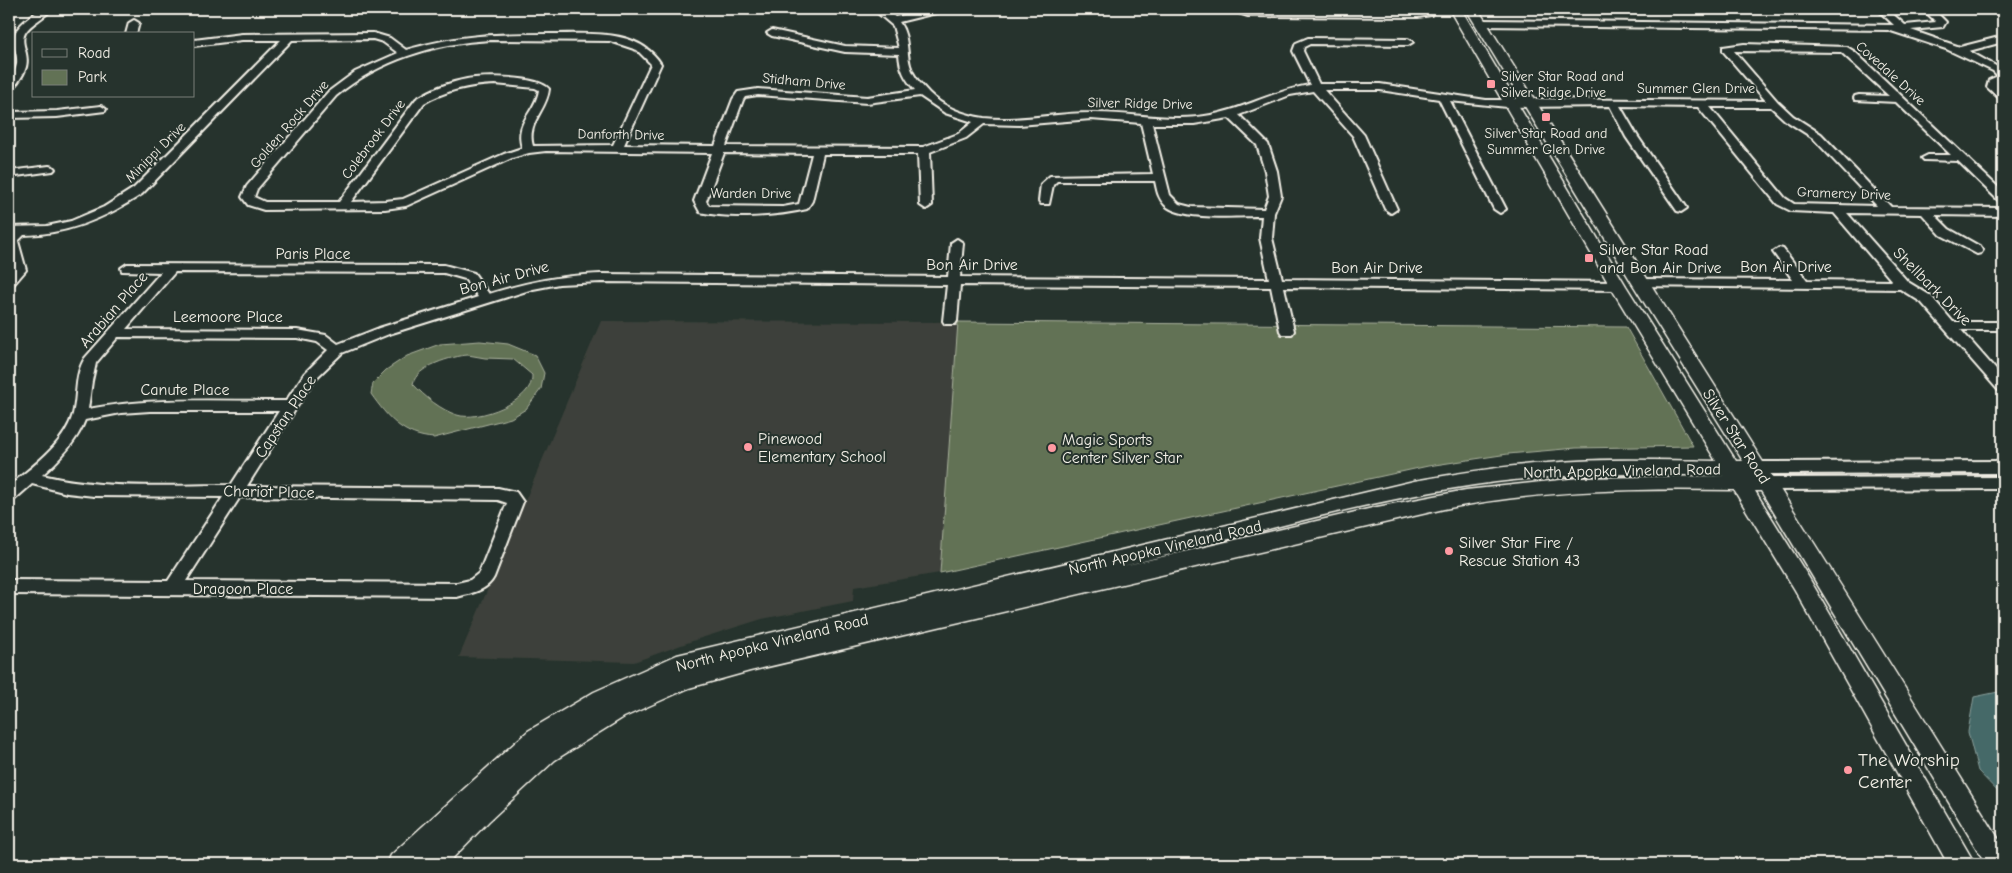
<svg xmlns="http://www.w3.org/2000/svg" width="2012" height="873" font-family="'Comic Neue',sans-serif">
	<rect width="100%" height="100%" fill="#26332d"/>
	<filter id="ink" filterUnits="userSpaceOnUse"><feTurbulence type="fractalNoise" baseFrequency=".02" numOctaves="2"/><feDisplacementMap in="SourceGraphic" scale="10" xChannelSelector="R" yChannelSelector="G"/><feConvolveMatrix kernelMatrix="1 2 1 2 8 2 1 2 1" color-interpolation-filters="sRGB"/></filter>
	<g filter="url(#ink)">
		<path fill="#3c413a" d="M601,321L958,322L940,573L854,587L853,601L762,619L698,639L634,662L459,657Z"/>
		<g fill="#627255" stroke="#abb29e" fill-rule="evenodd">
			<path d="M958,322L1626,327L1693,446L1576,448L1508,454L1428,466L940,573Z"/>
			<path d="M480,341L508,344L535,355L544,373L541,389L526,409L511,418L434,438C403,436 388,418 371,394L373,383L386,370L407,356L440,344ZM468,355L485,358L513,359L532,375C535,401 477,422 457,415C441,410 425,397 413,384C416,366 453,356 468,355Z"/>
		</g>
		<path fill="#446968" stroke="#8a9f9b" d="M2003,691V797L1978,771L1968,732L1974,697Z"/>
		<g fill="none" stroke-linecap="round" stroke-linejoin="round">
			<g stroke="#f4f1e8" stroke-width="4">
				<g id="minor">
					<path d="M41,9H52C44,18 31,23 25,33C18,47 36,57 20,79C17,84 14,88 9,89C9,79 15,74 17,64C18,56 15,51 14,44C10,29 31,16 41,9Z"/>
					<path d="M873,9H885L895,17L930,9H946L944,11L899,22C909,36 906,49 910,65C913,77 922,85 929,93C943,107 964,115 984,118C1019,122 1055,113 1090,113C1131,112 1171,123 1211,115C1245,109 1275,90 1310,85L1293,51L1296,43L1308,38L1408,39L1413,42L1408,45L1310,44L1304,47L1303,51L1319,84H1380L1486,100H1513L1518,97L1528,99L1766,101L1723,51V47L1744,44L1847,47L1855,52L2003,192V202L1999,201L1958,161L1924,160L1922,158L1928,155H1951L1896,102L1855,100L1854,98L1855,96L1859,95L1889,96L1841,52L1734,51L1778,102L1793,116L1821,134L1891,207L2003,208V216L1935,215L1949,229L1981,247L1983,250L1981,253L1977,254L1941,235L1922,214L1847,213L1908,282L1931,296L1953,322H2003V330H1961L2003,378V392L1998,390L1921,302L1900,289L1635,286L1633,283L1640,279L1793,280L1773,252L1779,248L1783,249L1807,280L1892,281L1834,213L1791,211L1777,204L1698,107L1620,106L1638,137L1687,208L1681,212L1677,211L1626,137L1610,106L1507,107L1450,101L1506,209L1500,213L1494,209L1439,99L1380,90H1324L1364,135L1397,209L1391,213L1385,209L1353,136L1313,91L1290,95L1239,115L1268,144L1277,171L1281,196L1274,213L1272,238L1282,279L1618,282L1625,286L1618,290L1284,287L1294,331L1292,334H1282L1280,331L1271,287L960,285L957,321L955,324H945L943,321L947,285L601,282L559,284L533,289L389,334L342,353L314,380L247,486L498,488L516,492L523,502L494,577C487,591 471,593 457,597L9,594V580L168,581L223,497L94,496L67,493L32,484L15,499L9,501V486C32,467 64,445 73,414C78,396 74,375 85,358L161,272L122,271L121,268L127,264L444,265L474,273L489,294C531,281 558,276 601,274L948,277L951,243L957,239L963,243L960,277L1269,279L1260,238L1262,216C1239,216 1182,221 1165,205C1158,198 1157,190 1155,181H1057L1053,185L1049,204H1041L1039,201L1041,184L1050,176L1153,174L1141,123L1091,119L1019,125L984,124L966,138L930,152L932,205L926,209L920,205L918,154H823L812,201L807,209C777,216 730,219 700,212L694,201L712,153L546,151L529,153L512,158L406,206L385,209L264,210L248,205L242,197L247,186L328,92L355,72L398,53L383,42L373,39L292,40L142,194C106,218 68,234 24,235L18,241L26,270L14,284L9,285V274L13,269L9,252V237L11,235H9V227L47,226L71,221L104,207L134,188L281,40H242L194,46V40L242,34L373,33L390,38L406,50C460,34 498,34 553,34C590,34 638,28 661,64L624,145L715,146L733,99L738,92L758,89L867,97L915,90C905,79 900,69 899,54L845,52L772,36L767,33L772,30L845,46L899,48L893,26ZM491,40L610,41L637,50L651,64L613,145L533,146C526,123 547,110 549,89C538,76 484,76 467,79C450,82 430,90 416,99L339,202H265L254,197L257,189L336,96C379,60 435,43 491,40ZM495,84L535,88L539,90C535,114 514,121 522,148L504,154L403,199L385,201L351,202L424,103C446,90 470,85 495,84ZM758,95L867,103L920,96L945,113L973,122L958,134L923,147L726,146L743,100L745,97ZM1710,107H1771L1785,120L1813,138L1877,206L1794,204L1785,198ZM1229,118L1257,145L1265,171L1269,196L1264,209L1191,207L1179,204L1170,195L1152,124H1194ZM724,153L812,154L799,204L783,207L709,206L706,201ZM175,272L444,273L465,279L478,297L379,328L338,344L326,335L297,330L126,329ZM118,337L297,338L317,342L328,350L304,374L286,401C220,401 153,397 88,409L92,381L96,363ZM150,411H279L231,485C168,485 103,490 42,475C59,460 77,442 85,420L121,413ZM240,497L498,500L507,503L479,573L470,580L457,583L186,581Z"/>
					<path d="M1226,9L1418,11L1424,9H1434L1431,15L1418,17L1248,16Z"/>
					<path d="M1877,9H1887L1905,25L1936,22L1923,9H1933L1946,22L1943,27L1911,30L1960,47L2003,36V42L1969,51L2003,70V81L1998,84L1997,86L2003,91V99L1999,98L1987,87L1989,80L1998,76L1993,71L1946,49L1888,30L1481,26L1476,23L1481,20L1894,25Z"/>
					<path d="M134,20L139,23L136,34H126L129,23Z"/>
					<path d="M101,106L106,109L105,111L57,117L9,118V112L57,111Z"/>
					<path d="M49,166L53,167L55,169L53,171L9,177V171Z"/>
					<path d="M2003,461V473L1757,474L1752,472L1749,468L1752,464L1757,462Z"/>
					<path d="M2003,477V489L1768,490L1762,488L1760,484L1762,480L1768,478Z"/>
				</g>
			</g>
			<g stroke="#f4f1e8" stroke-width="3">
				<path id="major" d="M1449,9H1461L1626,286L1736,461H1743L1632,283L1466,9H1478C1652,289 1830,565 2003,846V864H1986L1761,491H1755L1809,578L1975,864H1948L1795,590L1734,490C1637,488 1539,490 1444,509L750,671L689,688L624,717L555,760L489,821L447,864H387L391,855L528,731L594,692L677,655L1414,481C1458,473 1502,466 1547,463C1603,458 1660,460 1716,461L1610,286ZM1643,474L1725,476L1579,478L1466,490L1377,507L1123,566C1245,536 1372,498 1496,482C1545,476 1594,474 1643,474Z"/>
			</g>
			<use href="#minor" fill="#26332d" fill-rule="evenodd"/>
			<use href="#major" fill="#26332d" fill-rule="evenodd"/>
		</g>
	</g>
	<g fill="#ff9aa2" stroke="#26332d" stroke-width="2">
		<rect x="1486" y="79" width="10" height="10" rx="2.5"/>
		<rect x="1541" y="112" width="10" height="10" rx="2.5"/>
		<rect x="1584" y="253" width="10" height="10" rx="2.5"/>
		<circle cx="748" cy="447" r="5"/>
		<circle cx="1052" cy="448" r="5"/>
		<circle cx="1449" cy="551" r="5"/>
		<circle cx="1848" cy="770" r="5"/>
	</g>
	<g text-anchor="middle" stroke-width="4" stroke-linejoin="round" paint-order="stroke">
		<g font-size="14" fill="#f4f1e8" stroke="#26332d">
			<text transform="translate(1891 73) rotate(42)" y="5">Covedale Drive</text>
			<text transform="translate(804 81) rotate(5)" y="5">Stidham Drive</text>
			<text x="1696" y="93">Summer Glen Drive</text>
			<text transform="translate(1140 103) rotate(1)" y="5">Silver Ridge Drive</text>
			<text transform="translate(289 124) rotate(-49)" y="5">Golden Rock Drive</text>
			<text transform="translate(621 134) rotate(1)" y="5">Danforth Drive</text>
			<text transform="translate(373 139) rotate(-53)" y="5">Colebrook Drive</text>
			<text transform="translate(155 152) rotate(-45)" y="5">Minippi Drive</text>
			<text x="751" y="198">Warden Drive</text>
			<text transform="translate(1844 193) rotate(2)" y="5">Gramercy Drive</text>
		</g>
		<g font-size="14" fill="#f4f1e8" stroke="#26332d" text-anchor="start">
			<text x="1501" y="81">Silver Star Road and<tspan x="1501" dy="16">Silver Ridge Drive</tspan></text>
			<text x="1546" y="138" text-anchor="middle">Silver Star Road and<tspan x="1546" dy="16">Summer Glen Drive</tspan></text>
		</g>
		<g font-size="16" fill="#f4f1e8" stroke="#26332d" text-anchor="start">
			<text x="1599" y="255">Silver Star Road<tspan x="1599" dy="18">and Bon Air Drive</tspan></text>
			<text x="758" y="444">Pinewood<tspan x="758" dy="18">Elementary School</tspan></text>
			<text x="1062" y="445">Magic Sports<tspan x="1062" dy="18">Center Silver Star</tspan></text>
			<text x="1459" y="548">Silver Star Fire /<tspan x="1459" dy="18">Rescue Station 43</tspan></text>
		</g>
		<g font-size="16" fill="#f4f1e8" stroke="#26332d">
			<text x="313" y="259">Paris Place</text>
			<text x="972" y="270">Bon Air Drive</text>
			<text x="1786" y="272">Bon Air Drive</text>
			<text x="1377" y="273">Bon Air Drive</text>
			<text transform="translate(504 277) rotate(-15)" y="6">Bon Air Drive</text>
			<text transform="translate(1933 286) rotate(45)" y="6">Shellbark Drive</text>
			<text transform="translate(113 309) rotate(-49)" y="6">Arabian Place</text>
			<text x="228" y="322">Leemoore Place</text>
			<text x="185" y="395">Canute Place</text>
			<text transform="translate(285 416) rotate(-56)" y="6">Capstan Place</text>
			<text transform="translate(1737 436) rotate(57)" y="6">Silver Star Road</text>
			<text transform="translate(1622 470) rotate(-1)" y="6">North Apopka Vineland Road</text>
			<text transform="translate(269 491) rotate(1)" y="6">Chariot Place</text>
			<text transform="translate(1165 547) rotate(-13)" y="6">North Apopka Vineland Road</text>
			<text x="243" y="594">Dragoon Place</text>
			<text transform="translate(772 642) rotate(-14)" y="6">North Apopka Vineland Road</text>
		</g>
		<g font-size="19" fill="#f4f1e8" stroke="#26332d" text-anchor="start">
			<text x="1858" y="766">The Worship<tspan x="1858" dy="22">Center</tspan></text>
		</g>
	</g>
	<rect width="2012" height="873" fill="none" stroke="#26332d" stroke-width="30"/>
	<rect x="15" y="15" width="1982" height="843" fill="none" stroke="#f4f1e8" stroke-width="2" filter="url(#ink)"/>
	<rect x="32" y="32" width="162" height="65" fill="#26332d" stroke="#787f78"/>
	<rect x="42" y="49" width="25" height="8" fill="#26332d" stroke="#787f78"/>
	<text x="78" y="58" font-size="15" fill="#f4f1e8">Road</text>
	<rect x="42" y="70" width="25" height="15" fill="#627255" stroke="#787f78"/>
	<text x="78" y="82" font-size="15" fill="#f4f1e8">Park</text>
</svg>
